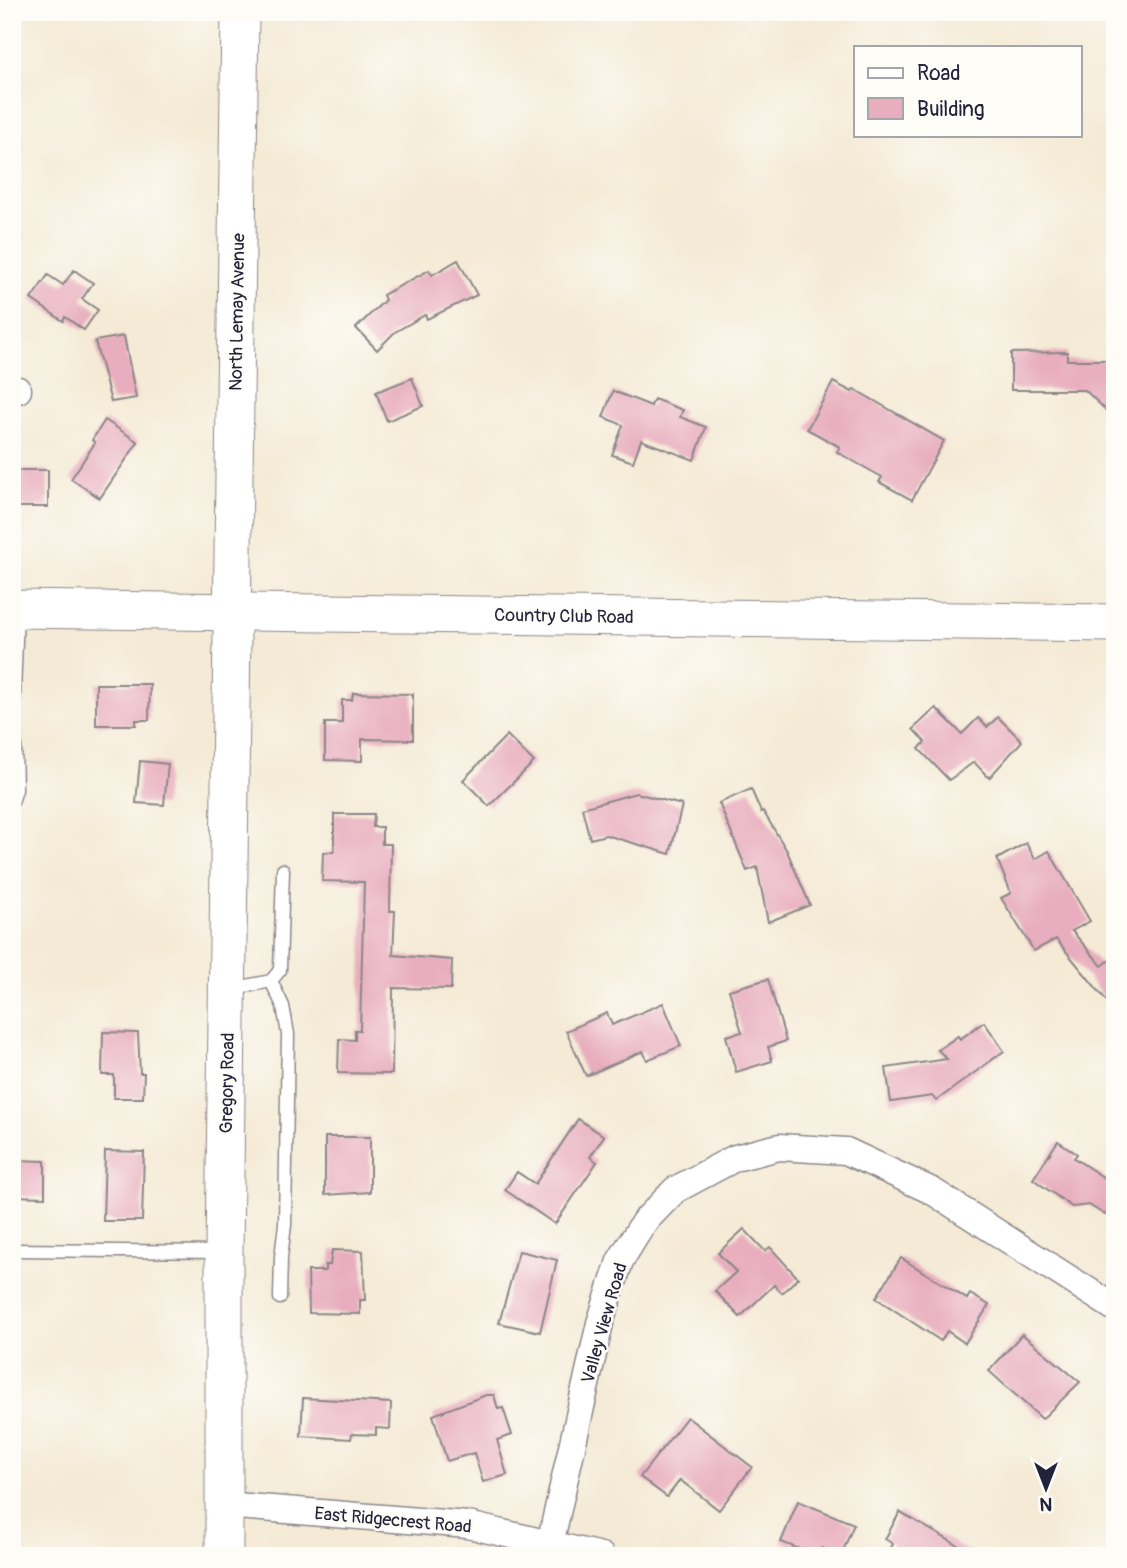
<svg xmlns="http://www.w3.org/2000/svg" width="1127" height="1568" font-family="Pangolin,sans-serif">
	<rect width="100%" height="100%" fill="#fdfcf7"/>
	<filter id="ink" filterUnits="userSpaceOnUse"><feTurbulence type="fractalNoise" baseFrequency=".0143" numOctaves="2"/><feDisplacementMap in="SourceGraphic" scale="14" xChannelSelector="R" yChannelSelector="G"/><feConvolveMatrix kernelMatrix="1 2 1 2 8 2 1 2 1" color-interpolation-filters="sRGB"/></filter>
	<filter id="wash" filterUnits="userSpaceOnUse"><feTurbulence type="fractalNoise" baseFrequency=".00686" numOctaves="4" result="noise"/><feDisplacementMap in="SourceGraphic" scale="28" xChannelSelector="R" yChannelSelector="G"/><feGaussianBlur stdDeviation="1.57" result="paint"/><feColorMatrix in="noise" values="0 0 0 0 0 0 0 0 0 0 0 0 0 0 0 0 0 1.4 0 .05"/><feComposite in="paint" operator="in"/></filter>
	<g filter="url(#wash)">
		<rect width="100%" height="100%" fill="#f4ead5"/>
		<g id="blocks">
			<g fill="#e8adbe">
				<path d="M458,260L477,295L427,319L425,315L395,332L377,350L356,328L385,300L383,295L429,270L432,275Z"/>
				<path d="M74,270L93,283L82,299L98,310L84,330L65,317L63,321L31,299L48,275L63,285Z"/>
				<path d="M124,336L136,398L111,402L95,341Z"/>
				<path d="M1067,352V360H1115V419L1085,390H1011V353Z"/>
				<path d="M412,378L423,406L387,421L376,392Z"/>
				<path d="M833,382L852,392L854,389L944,441L912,500L879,482L882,477L837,452L840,447L807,429Z"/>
				<path d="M613,391L651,406L654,399L683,410L680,417L706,427L694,460L641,440L633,462L612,455L623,425L603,417Z"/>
				<path d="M105,420L138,442L100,498L71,479L95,443L92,440Z"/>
				<path d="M21,470H48V507H12V473Z"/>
				<path d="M96,684H150L149,720H136V725H96Z"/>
				<path d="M353,693L413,694V740L362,739V761L325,760V723H342V700H352Z"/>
				<path d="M936,708L962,734L978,718L987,727L998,717L1022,741L989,778L974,762L949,780L919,749L925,742L913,729Z"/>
				<path d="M507,735L534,762L489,806L463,780Z"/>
				<path d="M140,761L168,764L164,805L136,803Z"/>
				<path d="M751,789L761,812L763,811L787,851L810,905L768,922L757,867L747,871L719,803Z"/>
				<path d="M636,793L682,805L670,854L606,835L590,839L582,808Z"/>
				<path d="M334,814H374L373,827H382V844H391L390,911H395L393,955L452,960L451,989L393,988L392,1074L338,1073L339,1039L355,1040V1030H360L364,882L322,881L323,852H334Z"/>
				<path d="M1026,843L1035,859L1049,851L1090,921L1072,931L1102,966L1115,956V1011L1056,939L1034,951L1001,898L1011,893L997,859Z"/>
				<path d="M768,979L786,1041L768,1047L772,1061L736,1072L726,1036L742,1032L729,990Z"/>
				<path d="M663,1003L681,1046L647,1060L643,1051L586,1076L566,1031L607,1013L612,1025Z"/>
				<path d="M984,1022L1004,1051L936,1101L932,1096L891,1102L886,1068L947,1059L938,1050L958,1036L960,1039Z"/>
				<path d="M103,1032L138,1033L140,1073H144L143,1098H114V1075H102Z"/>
				<path d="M578,1119L604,1136L590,1157L597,1162L555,1224L505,1190L517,1172L535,1184Z"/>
				<path d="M325,1137H370V1192L325,1195Z"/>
				<path d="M1058,1141L1077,1154L1074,1158L1115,1185V1200L1105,1215L1089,1205L1072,1207L1033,1179Z"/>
				<path d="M105,1151L144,1152L142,1221H103Z"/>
				<path d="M14,1160L45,1161V1197L12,1196Z"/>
				<path d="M744,1229L765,1251L770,1247L798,1278L782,1293L774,1285L740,1317L715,1291L736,1272L718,1253Z"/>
				<path d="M332,1250L363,1251L365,1300H360V1314L309,1313L308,1271H325V1265H330Z"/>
				<path d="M519,1251L557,1260L540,1332L499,1323Z"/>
				<path d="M901,1258L967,1299L970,1294L989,1305L965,1343L947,1331L941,1341L876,1298Z"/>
				<path d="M1022,1334L1080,1382L1042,1419L989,1371Z"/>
				<path d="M486,1395H494L498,1409L503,1408L512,1435L497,1440L507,1475L483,1482L474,1453L447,1461L433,1415Z"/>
				<path d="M303,1398L391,1403L390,1429L376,1428V1435L352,1434L351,1439L301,1436Z"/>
				<path d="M687,1417L752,1467L719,1510L680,1480L667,1497L640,1477Z"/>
				<path d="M798,1501L854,1524L841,1556L822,1548L819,1553L813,1551L812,1554L781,1542Z"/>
				<path d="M900,1512L976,1556H886L893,1544L885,1539Z"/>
			</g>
		</g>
	</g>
	<g filter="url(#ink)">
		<use href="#blocks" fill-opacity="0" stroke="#8b8688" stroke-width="2"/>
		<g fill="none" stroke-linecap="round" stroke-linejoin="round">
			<g stroke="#8b8688" stroke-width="15">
				<g id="lane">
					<path d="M12,802L16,790L14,694L17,613"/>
					<path d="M271,981L283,1006L288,1034L285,1225L281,1257L280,1298"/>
					<path d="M232,989L271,981L280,970L283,870"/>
					<path d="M12,1250L222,1252"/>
				</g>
			</g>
			<g stroke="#8b8688" stroke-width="29">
				<g id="street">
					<path d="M12,390H18"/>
					<path d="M224,1505L468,1525L601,1556"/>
					<path d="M550,1544L600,1323L620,1261L644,1222L675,1190L735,1158L779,1147L846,1151L932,1191L1115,1308"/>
				</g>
			</g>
			<g stroke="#8b8688" stroke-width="39">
				<g id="secondary">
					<path d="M12,609L1115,623"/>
					<path d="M224,1556V1252L240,12"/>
				</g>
			</g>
			<use href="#lane" stroke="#fff" stroke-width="12"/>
			<use href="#street" stroke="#fff" stroke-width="26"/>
			<use href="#secondary" stroke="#fff" stroke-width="37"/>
		</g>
	</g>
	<g text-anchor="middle" stroke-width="5" stroke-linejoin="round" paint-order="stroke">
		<g font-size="18" fill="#22223b" stroke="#fdfcf7">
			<text transform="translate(237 312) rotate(-89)" y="6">North Lemay Avenue</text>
			<text transform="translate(564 616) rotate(1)" y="6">Country Club Road</text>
			<text transform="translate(227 1083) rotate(-89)" y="6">Gregory Road</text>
			<text transform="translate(604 1323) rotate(-74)" y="6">Valley View Road</text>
			<text transform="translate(393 1520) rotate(5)" y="6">East Ridgecrest Road</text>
		</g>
	</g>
	<rect width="1127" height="1568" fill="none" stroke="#fdfcf7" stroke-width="42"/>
	<rect x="854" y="46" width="228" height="91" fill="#fdfcf7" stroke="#a5a5ac" stroke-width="2"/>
	<rect x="868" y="68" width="35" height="10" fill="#ffffff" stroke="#a5a5ac" stroke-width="2"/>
	<text x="917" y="80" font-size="21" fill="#22223b">Road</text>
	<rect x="868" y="98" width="35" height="21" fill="#e8adbe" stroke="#a5a5ac" stroke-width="2"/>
	<text x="917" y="116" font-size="21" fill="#22223b">Building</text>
	<g transform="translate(1046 1488) rotate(180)" stroke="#fdfcf7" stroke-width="5" paint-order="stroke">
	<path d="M0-5L12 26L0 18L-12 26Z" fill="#22223b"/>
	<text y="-10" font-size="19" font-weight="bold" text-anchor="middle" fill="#22223b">N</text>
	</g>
</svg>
